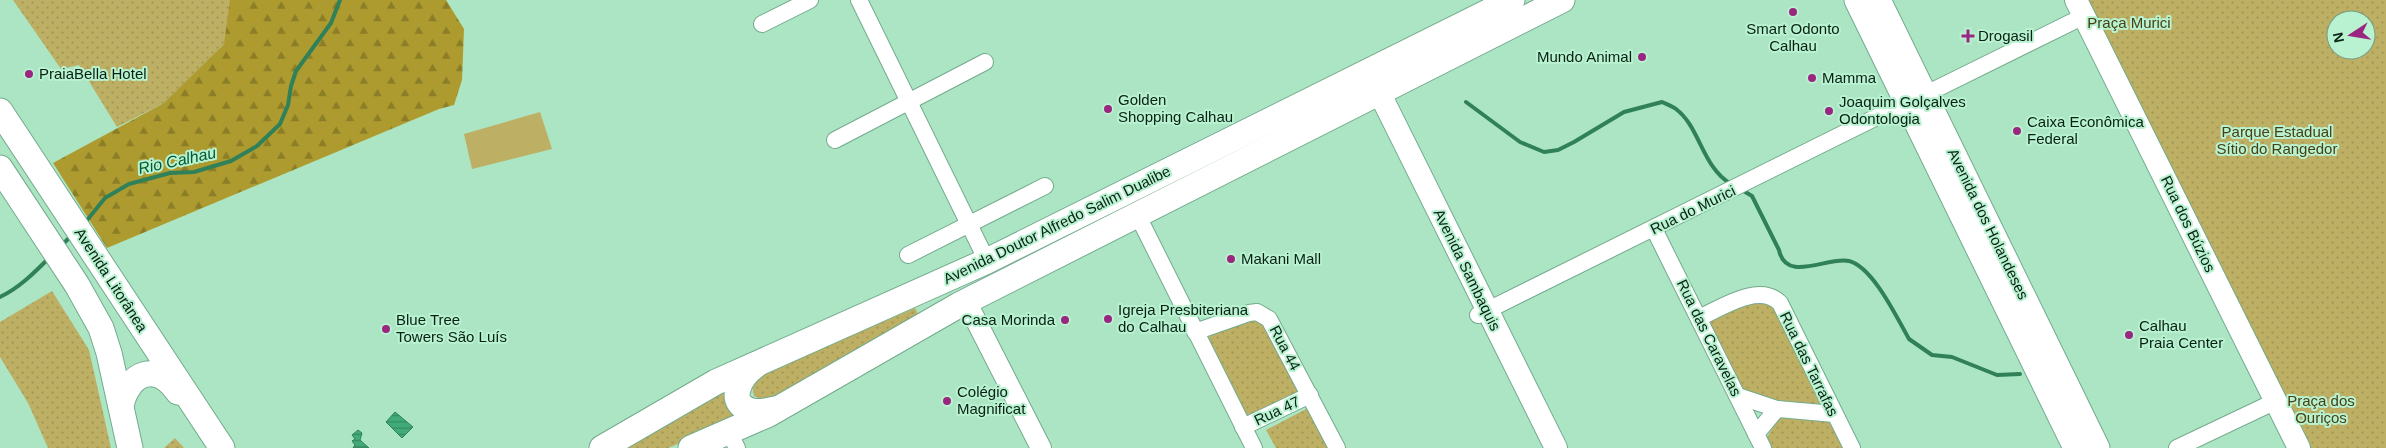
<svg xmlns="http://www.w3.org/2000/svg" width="2386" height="448" font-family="Arial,sans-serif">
	<defs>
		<pattern id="green-dots" width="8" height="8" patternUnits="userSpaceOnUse" patternTransform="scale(1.25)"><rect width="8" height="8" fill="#bdaf63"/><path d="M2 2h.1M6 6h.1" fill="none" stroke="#a19655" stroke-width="1.8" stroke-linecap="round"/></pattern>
		<pattern id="forest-firs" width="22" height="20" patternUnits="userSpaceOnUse" patternTransform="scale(1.25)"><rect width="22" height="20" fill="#ae9b2f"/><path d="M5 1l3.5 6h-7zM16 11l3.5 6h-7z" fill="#8c7e27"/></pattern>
		<pattern id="water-rules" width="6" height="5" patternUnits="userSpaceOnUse" patternTransform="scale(1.25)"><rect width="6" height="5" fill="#40ab77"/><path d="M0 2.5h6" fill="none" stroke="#348b60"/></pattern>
	</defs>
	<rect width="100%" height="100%" fill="#abe5c3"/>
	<g fill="url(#green-dots)" fill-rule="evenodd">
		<path d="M13,0H231L225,43L166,102L117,127L79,65L61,69Z"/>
		<path d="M2086,0H2386V448H2309ZM2336,20H2366V50H2336Z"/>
		<path d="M52,291L89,350L111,448H48L28,403L0,357V322Z"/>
		<path d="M1764,302L1773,305L1820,404L1772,400L1741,388L1708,321L1740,306Z"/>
		<path d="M915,308L918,314L772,398L764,400L754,396L752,386L759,376Z"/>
		<path d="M1257,317L1266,323L1301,392L1246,416L1208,342L1211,332Z"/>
		<path d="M726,392L741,418L668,448H622L686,408Z"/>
		<path d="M1308,408L1329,448H1276L1266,430Z"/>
		<path d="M1779,418L1830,419L1845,448H1772L1767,437Z"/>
		<path d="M175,438L184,448H164Z"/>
	</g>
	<path fill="url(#forest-firs)" d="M230,0H446L464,29L462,80L454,105L439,109L107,248L53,163L164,103L224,44Z"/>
	<path fill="#bdaf63" d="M540,112L552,149L472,169L464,134Z"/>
	<g fill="url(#water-rules)" stroke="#308159">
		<path d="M395,412L413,427L402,438L386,422Z"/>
		<path d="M358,430L362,433L360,440L369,448H353L355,445L352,441L355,439L352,435Z"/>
	</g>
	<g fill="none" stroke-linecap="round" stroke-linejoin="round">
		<g stroke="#308159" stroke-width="4">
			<path d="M1466,102L1520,142L1544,152L1558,150L1574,142L1624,112L1662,102C1666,104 1672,106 1676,109C1700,127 1702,167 1731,184"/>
			<path d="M1742,190L1752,196L1779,250C1786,284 1828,256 1849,261C1873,267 1897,318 1909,339L1932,355L1952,357L1997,375L2020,374"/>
			<path d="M84,224L105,198L129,184L170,173L194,172L231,161L257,146L280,124L288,105L291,86L296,71L331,23L340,0"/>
			<path d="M61,246L72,235"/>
			<path d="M0,297C19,288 34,273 49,258"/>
		</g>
		<g stroke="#73ab8c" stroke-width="18">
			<g id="minor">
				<path d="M859,0L987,261"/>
				<path d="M762,24L810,0"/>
				<path d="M1924,95L2084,16"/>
				<path d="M835,140L985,62"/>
				<path d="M1137,214L1254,448"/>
				<path d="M1654,229L1763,448"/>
				<path d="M908,255L1045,186"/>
				<path d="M1478,315L1907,102"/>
				<path d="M1699,318C1721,308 1759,282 1780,303L1852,448"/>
				<path d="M1195,332L1249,313L1257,312L1269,319L1337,448"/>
				<path d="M1738,396L1777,409L1834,414"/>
				<path d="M1243,427L1310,395"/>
				<path d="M729,432L737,448"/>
				<path d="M1756,434L1777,409"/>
				<path d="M2177,448L2276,401"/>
			</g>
		</g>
		<g stroke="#73ab8c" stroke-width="22">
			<path id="tertiary" d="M966,301L1041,448"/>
		</g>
		<g stroke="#73ab8c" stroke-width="24">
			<g id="secondary">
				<path d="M2076,0L2299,448"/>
				<path d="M1379,92L1556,448"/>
			</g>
		</g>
		<g stroke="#73ab8c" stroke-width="27">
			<g id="primary">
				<path d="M1857,0L2076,448"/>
				<path d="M1878,0L2097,448"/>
				<path d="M0,111L222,448"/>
				<path d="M0,168L77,285L101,328L109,353L130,448"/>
				<path d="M755,366C740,377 725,403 752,411C760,413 768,410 776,409"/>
				<path d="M121,406C128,372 157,361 178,392"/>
				<path d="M602,448L716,382L987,261L1512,0"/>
				<path d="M691,448L769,414L959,305L1562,0"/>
			</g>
		</g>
		<use href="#minor" stroke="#fff" stroke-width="16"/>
		<use href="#tertiary" stroke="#fff" stroke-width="20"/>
		<use href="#secondary" stroke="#fff" stroke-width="22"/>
		<use href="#primary" stroke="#fff" stroke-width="25"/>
	</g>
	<g fill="#9b2680" stroke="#b8f2d0" stroke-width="2">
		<circle cx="1793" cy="12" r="5"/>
		<path d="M1965.5 28.5h5v5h5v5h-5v5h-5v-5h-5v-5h5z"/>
		<circle cx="1642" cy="57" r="5"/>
		<circle cx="29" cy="74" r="5"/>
		<circle cx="1812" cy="78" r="5"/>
		<circle cx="1108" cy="109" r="5"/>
		<circle cx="1829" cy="111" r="5"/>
		<circle cx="2017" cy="131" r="5"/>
		<circle cx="1231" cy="259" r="5"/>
		<circle cx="1108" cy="319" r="5"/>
		<circle cx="1065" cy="320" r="5"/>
		<circle cx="386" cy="329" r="5"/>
		<circle cx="2129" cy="335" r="5"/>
		<circle cx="947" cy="401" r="5"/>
	</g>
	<g text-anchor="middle" stroke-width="4" stroke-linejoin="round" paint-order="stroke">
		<g font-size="15" fill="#484014" stroke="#b8f2d0">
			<text x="2129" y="28">Praça Murici</text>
			<text x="2277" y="137">Parque Estadual<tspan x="2277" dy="17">Sítio do Rangedor</tspan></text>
			<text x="2321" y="406">Praça dos<tspan x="2321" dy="17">Ouriços</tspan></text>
		</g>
		<g font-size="15" fill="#092014" stroke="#b8f2d0" text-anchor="start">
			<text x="1793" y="34" text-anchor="middle">Smart Odonto<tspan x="1793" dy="17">Calhau</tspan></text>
			<text x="1978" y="41">Drogasil</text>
			<text x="1632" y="62" text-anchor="end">Mundo Animal</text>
			<text x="39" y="79">PraiaBella Hotel</text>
			<text x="1822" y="83">Mamma</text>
			<text x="1118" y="105">Golden<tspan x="1118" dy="17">Shopping Calhau</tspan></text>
			<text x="1839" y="107">Joaquim Golçalves<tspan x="1839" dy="17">Odontologia</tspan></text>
			<text x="2027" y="127">Caixa Econômica<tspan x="2027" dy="17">Federal</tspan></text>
			<text x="1241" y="264">Makani Mall</text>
			<text x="1118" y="315">Igreja Presbiteriana<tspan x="1118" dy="17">do Calhau</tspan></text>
			<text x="396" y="325">Blue Tree<tspan x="396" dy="17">Towers São Luís</tspan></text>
			<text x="1055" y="325" text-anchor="end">Casa Morinda</text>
			<text x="2139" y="331">Calhau<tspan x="2139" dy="17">Praia Center</tspan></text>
			<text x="957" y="397">Colégio<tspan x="957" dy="17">Magnificat</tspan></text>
		</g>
		<g font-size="15" fill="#092014" stroke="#b8f2d0">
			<text transform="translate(1693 210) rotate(-26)" y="5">Rua do Murici</text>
			<text transform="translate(1988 224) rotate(64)" y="5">Avenida dos Holandeses</text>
			<text transform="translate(2188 224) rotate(64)" y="5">Rua dos Búzios</text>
			<text transform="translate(1057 225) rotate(-26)" y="5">Avenida Doutor Alfredo Salim Dualibe</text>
			<text transform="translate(1467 270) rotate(64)" y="5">Avenida Sambaquis</text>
			<text transform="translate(111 280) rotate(57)" y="5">Avenida Litorânea</text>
			<text transform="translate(1709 338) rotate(64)" y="5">Rua das Caravelas</text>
			<text transform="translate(1285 348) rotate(62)" y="5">Rua 44</text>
			<text transform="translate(1809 364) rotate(64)" y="5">Rua das Tarrafas</text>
			<text transform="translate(1277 411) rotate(-25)" y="5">Rua 47</text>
		</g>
		<g font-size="16" font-style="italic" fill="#035937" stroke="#b8f2d0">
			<text transform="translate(177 160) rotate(-12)" y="6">Rio Calhau</text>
		</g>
	</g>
	<g transform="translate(2351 35) rotate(258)"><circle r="24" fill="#b8f2d0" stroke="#729e85"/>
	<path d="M0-4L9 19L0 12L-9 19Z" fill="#9b2680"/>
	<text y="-8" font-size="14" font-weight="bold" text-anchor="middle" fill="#092014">N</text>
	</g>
</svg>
